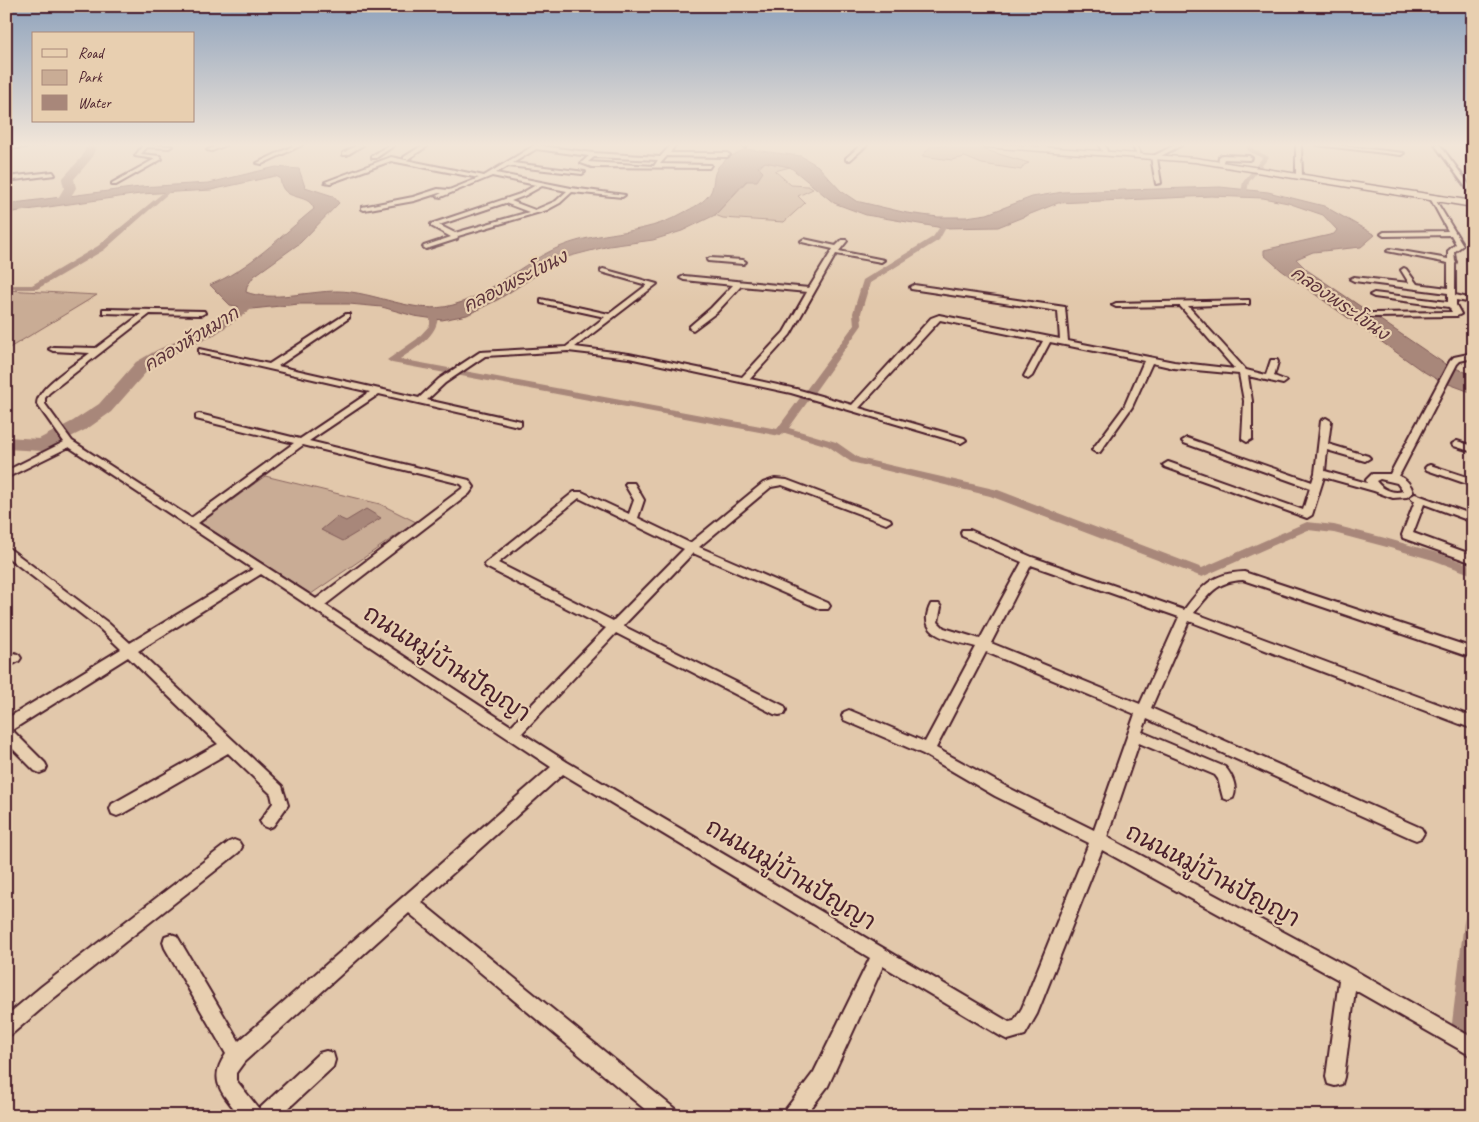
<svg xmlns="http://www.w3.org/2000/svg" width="1479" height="1122" font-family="Caveat,'Playpen Sans Thai',sans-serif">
	<rect width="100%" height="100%" fill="#e2c8ab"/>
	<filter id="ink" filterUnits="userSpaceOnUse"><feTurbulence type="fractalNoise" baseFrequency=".02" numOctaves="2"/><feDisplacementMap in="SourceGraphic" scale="10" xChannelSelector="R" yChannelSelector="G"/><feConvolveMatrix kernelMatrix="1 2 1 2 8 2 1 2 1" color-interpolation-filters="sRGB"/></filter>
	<g filter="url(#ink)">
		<g fill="#c9ac95" stroke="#8a6660">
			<path d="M932,145L972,146L1029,163L1024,165L1021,170L1016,169L982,164L965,157L952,160L922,156Z"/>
			<path d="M765,162L790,167L775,171L791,185L808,186L813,189L798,196L805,203L784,222L723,218L715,215Z"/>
			<path d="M6,290L97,295L6,350Z"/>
			<path d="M265,476L380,504L416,522L311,594L201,523Z"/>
		</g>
		<g fill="#a8877a" stroke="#825d5a">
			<path d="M745,149L801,156L818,166L841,191L856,201L907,213L938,217H966L987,214L1032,197L1063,192L1220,187L1268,192L1324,206L1375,235L1361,247L1313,252L1296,259L1307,270L1445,364L1473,375V393L1438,380L1421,370L1281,270L1264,255V250L1334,234L1337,230L1323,215L1288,203L1263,198L1211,196L1058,203L998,227L943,228L866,215L834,203L790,167L765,162L758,167L763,172L757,181H746L715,215L682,231L653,240L609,246L563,258L499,299L467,315L442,320L414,316L382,307L349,304H299L252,309L230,305L210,285C248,270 282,235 314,209C308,191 282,204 280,178L275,176L211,190L140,194L6,213V204L140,187L209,183L276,167L299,169L305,187L333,196L339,203L300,243L254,276L247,286L246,292C271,302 310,291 337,291C375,291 415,316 453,305C496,293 527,257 570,243C606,231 645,234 679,215C688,210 702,204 708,196C715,189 712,179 716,171C720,160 736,154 745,149Z"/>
			<path d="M366,509L381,518L343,541L321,530L337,517L346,521Z"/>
		</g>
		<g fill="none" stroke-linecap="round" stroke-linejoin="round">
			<g fill="#a8877a" fill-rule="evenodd">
				<path d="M1246,145H1252L1253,149L1269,157L1249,182L1247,192L1244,194L1241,192L1243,182L1262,158L1248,151Z"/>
				<path d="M170,187L172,190L104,250L37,289H6V285H32L98,246Z"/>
				<path d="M944,221L949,222L939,240L870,283L861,313L862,325L789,428L836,442L859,458L998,490L1202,568L1307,522L1334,525L1385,538L1441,554L1473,566V575L1433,560L1383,546L1334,533L1308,530L1202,577L990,496L851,462L828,446L785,433L780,436L392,363L387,360L417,339L430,325V315L434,312L438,315C438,336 416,348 400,359L777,429L854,325L853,313L863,280L933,237Z"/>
				<path d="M1473,913V1016L1468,1039L1461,1042L1454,1039L1451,1032L1464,922L1466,915Z"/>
			</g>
			<g fill="#a8877a" fill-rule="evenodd">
				<path d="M87,145H97L91,159L74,179L76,188L67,203H59L57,200L64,188L62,179L82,157Z"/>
				<path d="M251,299L256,300L258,303L256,306L213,336L169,356L148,370L111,412L87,429L42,451L6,449V437L39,439L73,421L99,404L136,362L157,350L201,330Z"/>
			</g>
			<g stroke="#4a1f2b" stroke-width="4">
				<g id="minor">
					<path d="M6,145H45L6,149Z"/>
					<path d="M143,145L172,146L169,148L147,147L141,154L160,156L162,159L116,185H112V183L155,159L135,156Z"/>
					<path d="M219,145H226L212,151L207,150Z"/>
					<path d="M295,145H302L262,164L257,163Z"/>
					<path d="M357,145H363L347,155H343V153Z"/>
					<path d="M389,145H395L376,158H372V156Z"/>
					<path d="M423,145H429L408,159H404V157Z"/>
					<path d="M535,145L593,153L660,157L671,145H675L670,153H727L730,155L727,157L667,156L660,164L711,165L709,168L592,167L581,163L589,156L536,149L513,163L585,172L582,174L508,166L496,173L571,188L625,195L622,197L572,192L560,203L547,210L458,236L457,239L426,249L423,247L424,246L451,237L431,226V224L520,194L536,185L492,176L441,197L436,196L442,193H439L414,201L364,210L362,209V207L413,197L438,189L449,190L479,178L391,161L330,183L325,182L391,157L484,176ZM594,157L658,160L654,166L588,162ZM542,186L567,191L556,201L535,210L511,201L524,196ZM505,203L529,212L455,233L439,225Z"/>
					<path d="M740,145H748L745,147Z"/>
					<path d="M861,145H867L850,160H846V158Z"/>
					<path d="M1132,145H1136L1142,157H1138Z"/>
					<path d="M1175,145H1182L1157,158L1161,183L1156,184L1151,157Z"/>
					<path d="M1296,145H1301L1302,176L1299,178L1296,176Z"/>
					<path d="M1317,145H1333L1404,153L1401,155Z"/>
					<path d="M1435,145H1440L1473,190V197Z"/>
					<path d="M1222,155L1249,156L1252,158L1249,160L1224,159L1222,164H1218L1219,157Z"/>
					<path d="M6,165L11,168L6,173Z"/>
					<path d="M53,172L55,175L6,181V177Z"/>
					<path d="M1429,196H1433L1463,245L1454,252L1455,260L1456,262L1455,264V295L1473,299V303L1456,300V305L1461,314L1457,316L1369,317L1368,315L1372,313L1452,312L1449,307L1374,297L1370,295L1374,293L1448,302V293L1354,281L1350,279L1354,277L1409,283L1401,270L1404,268L1406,269L1417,284L1448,288V263L1387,251L1390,249L1448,259V251L1456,244L1451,235L1384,236L1381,234L1384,232L1448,231Z"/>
					<path d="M804,239L836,246L842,240H846L847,241L839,251L884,260L881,262L836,254L790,335L750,379L796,389L852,405L931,318L939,315L1060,339L1058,311L911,289L910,287L914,285L1065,307L1068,341L1174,362L1235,369L1180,306L1116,307L1112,305L1116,303L1249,300V304H1246L1188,306L1246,370L1266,375L1271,360H1277L1278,362L1274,376L1287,381L1283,384L1248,376L1252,401V439L1247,442L1242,439L1244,401L1239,374L1174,368L1152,363L1132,407L1100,452L1097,453L1092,450L1124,407L1144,361L1050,342L1032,376L1028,379L1024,376L1043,341L940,320L859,408L964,438L966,440L961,443L791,393L629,358L568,351L485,356L445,383L427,400L521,421V425L518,426L379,394L309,441L469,480L474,487L469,494L325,605L511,726L606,628L486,567L484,564L574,492H582L629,514L634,500L625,485L626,483H634L644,500L638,518L690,543L763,483L775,479L787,480L890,519L891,521L886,524L782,485L771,487L699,547L828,603L830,606L828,609H820L693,553L623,626L784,706L786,710L784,714L779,715L774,714L616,633L522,733L567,762L1009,1022L1014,1021L1022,1008L1089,843L995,796L923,754L844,720L842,716L844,712L849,710L925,742L976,647C953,640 914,637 931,604H939L941,607L938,622L944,628L980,639L1022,562L962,536L961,533L962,530H970L1032,557L1184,610C1202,586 1212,573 1244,572L1473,648V658L1243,580C1217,581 1209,594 1194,613L1473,717V729L1189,621L1151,708L1421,828L1424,833L1421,838L1416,840L1411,838L1147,719L1142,732L1225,767C1232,775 1238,787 1233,798L1228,800L1223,798L1218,779L1215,775L1139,743L1107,837L1354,970L1473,1038V1057L1355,990L1344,1077L1342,1084L1335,1086L1328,1084L1326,1077L1339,980L1102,850L1037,1014L1025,1035L1008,1040L1002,1037L883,966L828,1086L805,1116H783L786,1109L814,1072L870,958L563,774L421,902L675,1109L678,1116H653L409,913L244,1062L236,1073V1080L259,1109L319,1053L326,1051L333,1053L335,1060L333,1067L280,1116H240C223,1094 207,1081 226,1054L165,948L163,942L165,936L171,934L177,936L239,1041L551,767L261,574L138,651L282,786L288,805L273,826L268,828L263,826L260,821L273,803L271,794L228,753L122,814L117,816L112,814L110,809L112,804L218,744L128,657L12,730L45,763L47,767L45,771L40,773L35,771L6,742V719L121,649L99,628L6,556V546L107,622L130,643L253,569L69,447L6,478V471L64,442L37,404C37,387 76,364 90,353L53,351L49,349L53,347L96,348L141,314L103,313V309H106L204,311L205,313L201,315L150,314L49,393L45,398V404L72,441L191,518L294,443L196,419V415L199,414L300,439L370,392L199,353V349L269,364L346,314H349V318L278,366L419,398L439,379L480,352L566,347L605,317L541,303V299L609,314L647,285L601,272V270L603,269L657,284L575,347L629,354L742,377L784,332L807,292L741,286L717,312L693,330L689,328L690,326L711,308L733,285L684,280L680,278L684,276L809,288L833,249L802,242L801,241ZM303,445L461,484L464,487L316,599L198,523ZM579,498L684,549L613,621L498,563ZM1031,565L1179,617L1140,704L991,643ZM986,652L1135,714L1094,830L1005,786L936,748Z"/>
					<path d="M710,258L743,260L746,262L743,264L708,261L707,260Z"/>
					<path d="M1473,353V358L1460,361L1457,364L1399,476C1406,479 1411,484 1413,492L1407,497L1393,498L1374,491L1324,477L1312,515L1307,518L1165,467L1163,465L1168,462L1171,463L1303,510L1310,488L1184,443L1182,441L1187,438L1190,439L1312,482L1315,473L1321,421L1326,418L1331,421L1328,444L1368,456L1370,458L1365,461L1327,450L1325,471L1367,483L1366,480L1372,474H1390L1450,361L1454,357ZM1380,479L1397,483L1403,491C1392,494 1382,489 1376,481Z"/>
					<path d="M1457,441L1473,446V452L1454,446L1452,444Z"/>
					<path d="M1430,465L1473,479V486L1427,470L1425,468L1427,466Z"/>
					<path d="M1415,494L1473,515V522L1424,504L1413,533L1473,555V563L1403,538L1402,535L1415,501L1410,497Z"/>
					<path d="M15,653L19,655L21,658L19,661L6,668V657Z"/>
					<path d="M234,840L239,842L242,847L239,852L54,998L12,1034L6,1037V1016L42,986L229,842Z"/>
				</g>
			</g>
			<g stroke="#4a1f2b" stroke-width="4">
				<path id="tertiary" d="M1099,145H1105L1108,155H1104Z"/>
			</g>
			<g stroke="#4a1f2b" stroke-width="3">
				<path id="primary" d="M980,145H1014L1195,158L1473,201V207L1195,162L984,147Z"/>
			</g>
			<use href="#minor" fill="#e8cfb0" fill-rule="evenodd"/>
			<use href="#tertiary" fill="#e8cfb0" fill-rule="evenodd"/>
			<use href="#primary" fill="#e8cfb0" fill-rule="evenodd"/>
		</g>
	</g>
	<linearGradient id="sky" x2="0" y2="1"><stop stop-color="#8ea2bc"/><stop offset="0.48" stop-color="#f2e6d9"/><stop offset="1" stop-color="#f2e6d9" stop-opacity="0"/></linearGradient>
	<rect width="1479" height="302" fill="url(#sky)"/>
	<g text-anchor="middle" stroke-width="4.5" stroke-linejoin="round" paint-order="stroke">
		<g font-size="18" font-style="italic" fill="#5d343b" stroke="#e8cfb0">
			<text transform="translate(515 281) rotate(-27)" y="6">คลองพระโขนง</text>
			<text transform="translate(1340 303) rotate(35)" y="6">คลองพระโขนง</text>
			<text transform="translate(191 339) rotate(-31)" y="6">คลองหัวหมาก</text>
		</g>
		<g font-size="24" fill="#4a1f2b" stroke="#e8cfb0">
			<text transform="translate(447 663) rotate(33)" y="8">ถนนหมู่บ้านปัญญา</text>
			<text transform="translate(791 874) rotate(31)" y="8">ถนนหมู่บ้านปัญญา</text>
			<text transform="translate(1213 875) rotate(28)" y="8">ถนนหมู่บ้านปัญญา</text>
		</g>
	</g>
	<rect width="1479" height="1122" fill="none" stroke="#e8cfb0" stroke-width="25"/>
	<rect x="12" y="12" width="1454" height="1097" fill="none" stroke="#4a1f2b" stroke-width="2" filter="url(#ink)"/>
	<rect x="32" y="32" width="162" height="90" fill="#e8cfb0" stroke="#a9897b"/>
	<rect x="42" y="49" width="25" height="8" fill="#e8cfb0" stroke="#a9897b"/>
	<text x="78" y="58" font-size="15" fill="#4a1f2b">Road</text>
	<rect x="42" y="70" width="25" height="15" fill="#c9ac95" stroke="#a9897b"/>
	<text x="78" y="82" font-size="15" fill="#4a1f2b">Park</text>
	<rect x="42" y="95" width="25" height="15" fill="#a8877a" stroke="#a9897b"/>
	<text x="78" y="108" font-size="15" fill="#4a1f2b">Water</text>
</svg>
